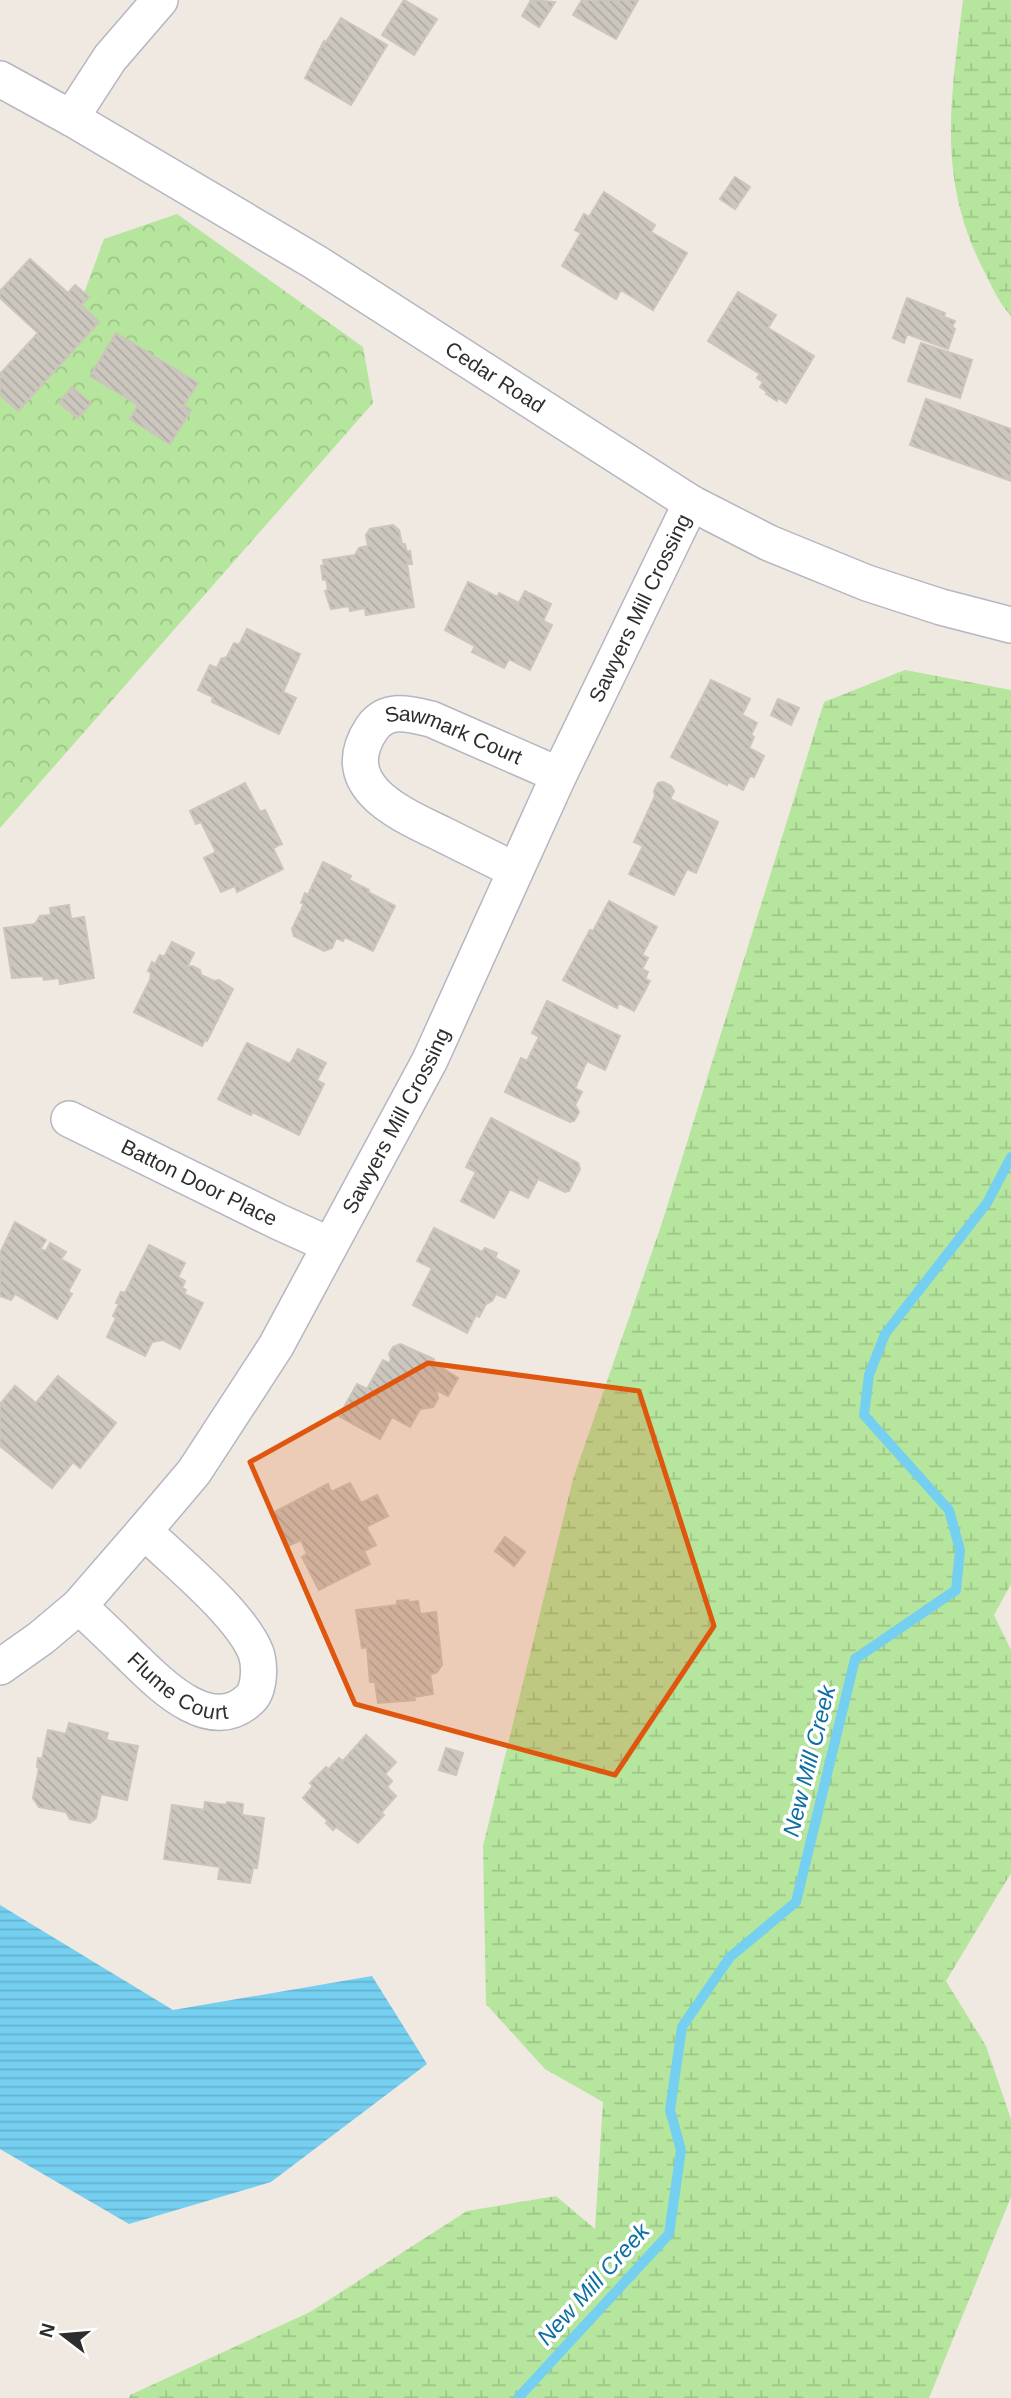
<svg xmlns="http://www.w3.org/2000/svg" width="1011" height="2398" font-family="Arial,sans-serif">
	<defs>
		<pattern id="forest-crowns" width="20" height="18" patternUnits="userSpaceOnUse" patternTransform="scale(1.75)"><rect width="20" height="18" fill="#b6e59e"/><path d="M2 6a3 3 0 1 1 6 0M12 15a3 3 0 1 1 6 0" fill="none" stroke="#9dc588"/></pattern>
		<pattern id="wetland-marsh" width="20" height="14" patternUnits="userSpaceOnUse" patternTransform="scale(1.75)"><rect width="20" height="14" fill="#b6e59e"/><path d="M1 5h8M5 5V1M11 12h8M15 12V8" fill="none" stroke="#9dc588"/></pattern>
		<pattern id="water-rules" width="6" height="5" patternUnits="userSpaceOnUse" patternTransform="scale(1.75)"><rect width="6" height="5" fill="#75cff0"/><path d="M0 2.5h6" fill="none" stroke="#66b2ce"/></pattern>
		<pattern id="building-back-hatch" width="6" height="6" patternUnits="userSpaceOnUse" patternTransform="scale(1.75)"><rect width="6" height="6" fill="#cbc7bf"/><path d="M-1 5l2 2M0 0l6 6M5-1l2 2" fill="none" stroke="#afaba4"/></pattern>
	</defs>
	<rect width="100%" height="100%" fill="#efe9e1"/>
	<path fill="url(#forest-crowns)" d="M177,214L363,347L373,403L0,828V388L83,296L104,239Z"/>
	<g fill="url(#wetland-marsh)">
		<path d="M963,0H1011V316C999,303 992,287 984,271C936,178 951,98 963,0Z"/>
		<path d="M905,670L1011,690V1584L994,1615L1011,1650V1873L946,1981L986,2046L1011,2119V2197L929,2398H129L130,2395L310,2312L467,2211L556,2196L595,2229L603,2102L545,2069L486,2004L483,1846L573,1479L662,1223L824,702Z"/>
	</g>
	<path fill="url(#water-rules)" d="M0,1905L173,2010L372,1976L427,2064L271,2182L129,2224L0,2149Z"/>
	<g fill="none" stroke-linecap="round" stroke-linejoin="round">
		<path stroke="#75cff0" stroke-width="10" d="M518,2398L669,2234L681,2150L670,2110L682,2027L730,1957L796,1902L855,1659L956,1590L960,1550L949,1510L864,1415L869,1375L885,1334L987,1203L1011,1157"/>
	</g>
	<g fill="url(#building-back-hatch)" stroke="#cbc5ba" stroke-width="2">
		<path d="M404,0L437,19L414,55L382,35Z"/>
		<path d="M531,0L555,2L539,27L522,16Z"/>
		<path d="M582,0H638L616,39L573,15Z"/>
		<path d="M341,18L387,45L351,105L305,78L324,41L326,42Z"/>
		<path d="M735,177L750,187L735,209L720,199Z"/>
		<path d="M604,192L655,225L651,232L687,253L653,310L621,290L616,299L562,266L581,233L575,230L584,214L589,217Z"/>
		<path d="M30,259L68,293L75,285L89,297L81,305L99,322L18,411L0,395V374L38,333L0,298V291Z"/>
		<path d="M738,292L776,315L768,328L814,356L786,403L778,398L777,401L766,394L767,392L760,387L763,382L757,378L760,374L708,341Z"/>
		<path d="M907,298L945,313L944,317L955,321L952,327L955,329L948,349L907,334L904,343L893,338Z"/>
		<path d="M116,333L198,383L184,405L191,410L170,444L130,419L138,405L90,376Z"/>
		<path d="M921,343L972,360L960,398L908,381Z"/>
		<path d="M72,387L91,403L78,418L59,403Z"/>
		<path d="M926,399L1011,429V481L910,445Z"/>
		<path d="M393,525L399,530L402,544H405L407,552L410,551L412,564H407L414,607L366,615L365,608L350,611L349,606L331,609L325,591L328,590L326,579L323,580L321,566L324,565L323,560L355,555L359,548L368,546L366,535L370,529Z"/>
		<path d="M468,582L497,597L499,593L519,603L525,591L551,604L543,621L552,625L530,670L509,659L504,668L472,652L475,646L445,630Z"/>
		<path d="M247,629L300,654L283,692L296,698L279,734L212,702L213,697L198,690L210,665L217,668L221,659L227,657L234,643L239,645Z"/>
		<path d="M711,680L750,699L742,715L757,723L751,735L754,737L749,748L764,756L754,777L750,776L743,790L728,782L727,785L671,757Z"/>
		<path d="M778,699L799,708L791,725L771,715Z"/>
		<path d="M663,782L671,786L674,791L670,799L718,822L696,873L687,869L674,895L629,874L643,846L634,842L655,796L654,791L658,783Z"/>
		<path d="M245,783L260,812L265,810L282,844L273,848L283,869L237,892L235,886L221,892L204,858L216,852L201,822L196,824L190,811Z"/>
		<path d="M323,862L351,876L349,880L369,890L368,892L395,906L373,951L345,937L343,941L336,938L332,948L324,951L294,936L292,929L304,904L301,903L305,893L308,895Z"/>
		<path d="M609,901L657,927L642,955L648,958L642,969L648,972L645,979L650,981L634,1011L619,1003L617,1008L563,980L590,930L593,931Z"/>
		<path d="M69,905L71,919L84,917L94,978L60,984L59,978L44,980L43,976L12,978L4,928L35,924L40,916L51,915L50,908Z"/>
		<path d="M172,942L194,953L187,967L192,966L200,970L201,975L214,981L219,980L233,989L207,1041L205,1040L202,1046L134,1012L150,980L151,973L148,971L152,962L155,964L160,955L164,957Z"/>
		<path d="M547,1001L620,1036L605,1070L587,1061L575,1088L582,1092L575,1105L579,1112L574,1121L570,1122L505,1092L521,1058L527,1061L539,1037L532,1033Z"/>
		<path d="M247,1043L290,1064L298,1049L326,1063L317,1080L324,1084L299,1135L252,1112L251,1115L218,1099Z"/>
		<path d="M491,1118L578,1163L580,1169L569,1191L565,1192L538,1179L528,1198L510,1189L494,1218L461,1201L476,1172L466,1167Z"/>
		<path d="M15,1222L46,1240L40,1249L46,1251L50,1243L66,1252L61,1259L80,1270L68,1292L72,1294L57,1319L15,1294L11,1300L0,1296V1253Z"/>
		<path d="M434,1228L482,1252L485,1248L497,1253L495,1258L519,1271L505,1298L496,1294L492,1301L486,1304L479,1317L476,1315L467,1333L413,1305L432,1268L417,1261Z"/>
		<path d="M149,1245L185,1263L178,1277L185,1281L182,1288L186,1290L184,1294L203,1303L180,1349L163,1340L152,1342L145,1356L107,1337L116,1318L113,1316L119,1304L116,1303L121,1292L125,1293Z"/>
		<path d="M400,1344L434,1359L433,1362L458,1378L448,1396L436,1390L438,1398L433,1407L420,1409L410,1427L392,1417L380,1439L339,1416L357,1384L367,1389L383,1360L389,1363L391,1360L389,1354L393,1347Z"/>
		<path d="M58,1376L116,1423L80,1468L73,1462L52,1488L0,1446V1404L15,1386L36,1403Z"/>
		<path d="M350,1483L361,1503L377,1495L388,1516L366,1527L376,1545L364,1551L370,1564L319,1590L302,1557L307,1554L301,1540L288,1546L271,1514L328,1484L331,1492Z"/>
		<path d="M505,1537L525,1552L514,1566L495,1551Z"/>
		<path d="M408,1600L409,1602L418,1601L420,1614L436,1612L442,1665L436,1673L430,1674L433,1694L414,1697L415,1700L378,1703L375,1682H370L367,1647L362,1648L356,1610L397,1605V1601Z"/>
		<path d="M69,1723L108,1733L106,1740L138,1746L127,1800L101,1794L96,1818L90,1823L70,1819L66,1812L39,1807L33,1798L39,1768L37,1767L38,1758L42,1759L48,1730L66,1734Z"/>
		<path d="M366,1735L396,1762L385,1774L392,1781L387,1787L396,1796L381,1813L384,1815L358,1843L336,1827L333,1830L326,1823L328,1821L303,1798L313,1786L310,1783L326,1767L329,1769L339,1758L343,1761Z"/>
		<path d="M446,1748L463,1753L456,1775L439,1770Z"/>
		<path d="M205,1802L226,1805L227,1802L243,1804L242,1815L264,1818L257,1868H253L250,1883L218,1879L220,1867L164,1859L172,1805L204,1810Z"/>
	</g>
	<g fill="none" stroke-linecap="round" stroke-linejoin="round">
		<g stroke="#b4b7c1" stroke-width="38">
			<g id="minor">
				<path id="s1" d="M0,79L71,118L315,262L691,503L769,543L867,583L941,607L1011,625"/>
				<path d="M71,118L110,58L160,0"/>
				<path id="s2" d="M515,870C490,858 466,846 442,834C401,814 333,786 372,728C387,707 410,714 431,719L559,775"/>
				<path id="s3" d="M69,1119L279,1222L330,1245"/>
				<path id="s4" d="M79,1606C96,1622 113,1638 129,1654C158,1682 210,1738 250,1699C260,1690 260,1665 256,1653C241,1614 175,1561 144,1531"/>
				<path id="s5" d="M0,1667L41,1638L79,1606L144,1531L194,1472L276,1346L430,1060L559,775L691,503"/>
			</g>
		</g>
		<use href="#minor" stroke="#fff" stroke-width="35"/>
	</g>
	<path fill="#df570e" fill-opacity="0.2" stroke="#df570e" stroke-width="5" stroke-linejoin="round" d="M428,1363L639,1391L714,1626L615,1775L355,1704L250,1462Z"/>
	<g text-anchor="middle" stroke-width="7" stroke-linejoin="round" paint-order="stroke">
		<g font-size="21" fill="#2e2e2e" stroke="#fff">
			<text dy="7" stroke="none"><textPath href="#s1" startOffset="578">Cedar Road</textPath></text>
			<text dy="7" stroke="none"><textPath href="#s5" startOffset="1250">Sawyers Mill Crossing</textPath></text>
			<text dy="7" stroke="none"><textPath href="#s2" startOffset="322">Sawmark Court</textPath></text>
			<text dy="7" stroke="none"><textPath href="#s5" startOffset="682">Sawyers Mill Crossing</textPath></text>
			<text dy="7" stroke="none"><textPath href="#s3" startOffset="145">Batton Door Place</textPath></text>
			<text dy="7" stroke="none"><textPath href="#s4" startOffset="130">Flume Court</textPath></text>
		</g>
		<g font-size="23" font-style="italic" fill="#0d6fa3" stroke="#fff">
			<text transform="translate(809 1761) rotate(-76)" y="8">New Mill Creek</text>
			<text transform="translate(593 2284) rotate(-48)" y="8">New Mill Creek</text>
		</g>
	</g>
	<g transform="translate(63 2335) rotate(286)" stroke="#ffffff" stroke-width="5" paint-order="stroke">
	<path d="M0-5L12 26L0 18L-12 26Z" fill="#2e2e2e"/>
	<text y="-10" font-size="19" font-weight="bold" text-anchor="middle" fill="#2e2e2e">N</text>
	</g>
</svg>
